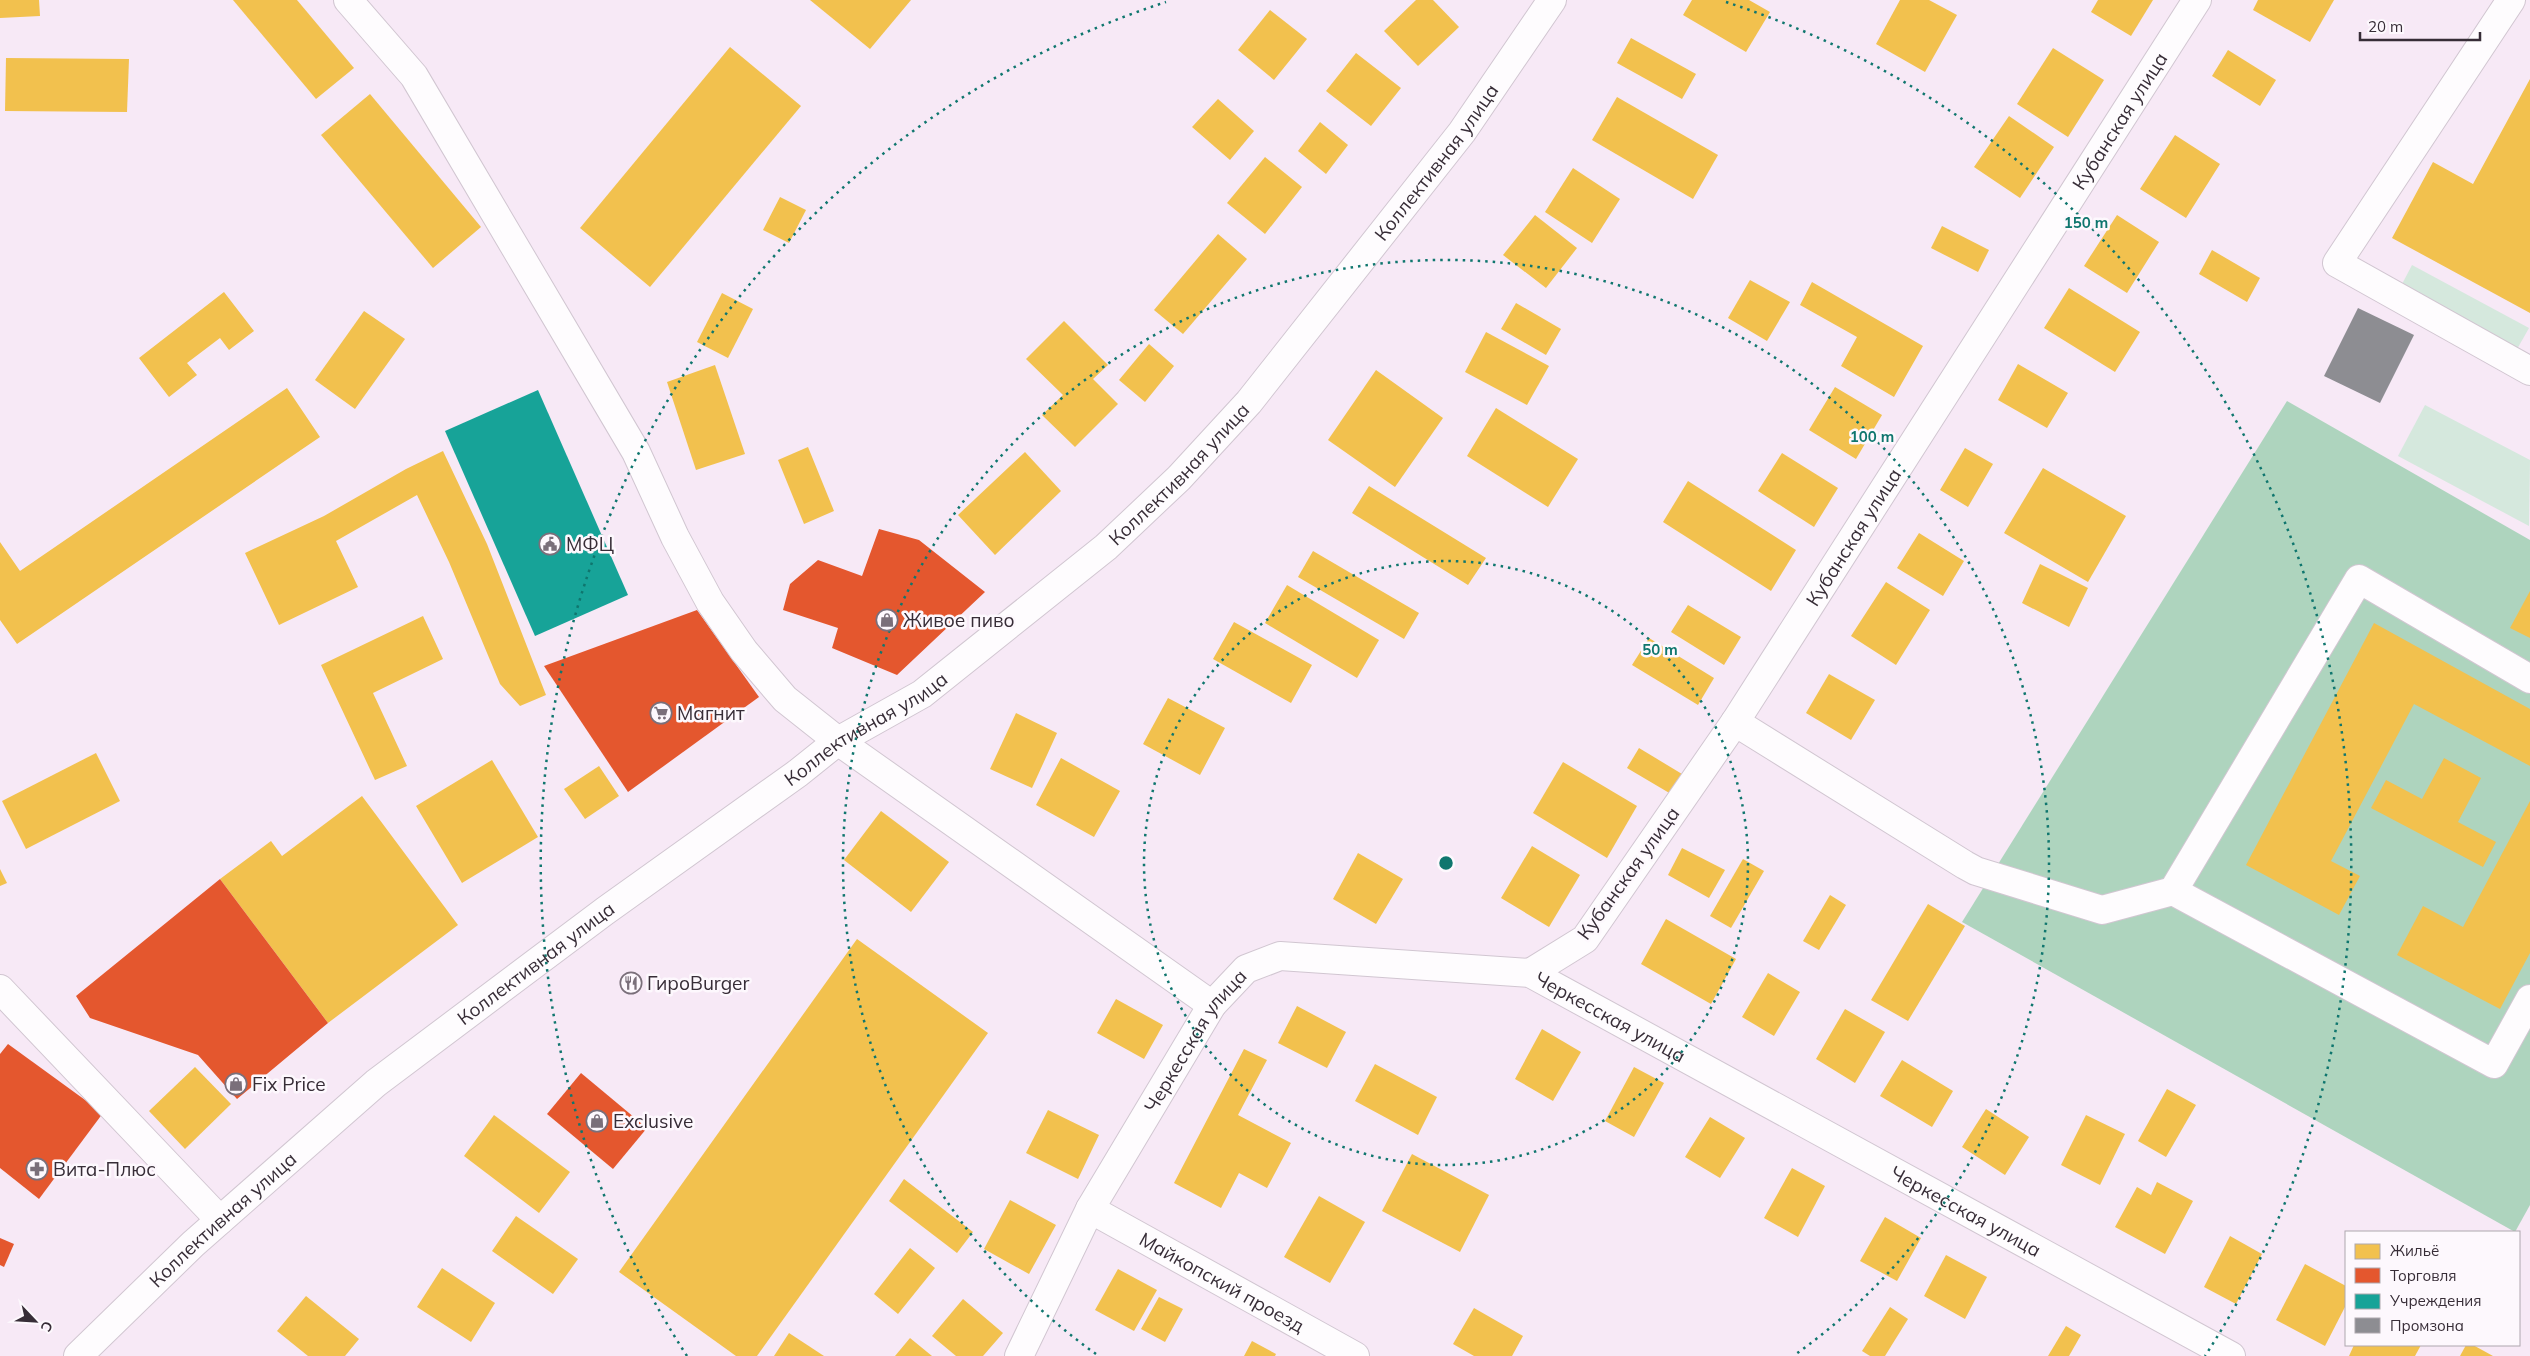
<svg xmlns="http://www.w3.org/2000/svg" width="2530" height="1356" font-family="Mulish,sans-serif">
	<rect width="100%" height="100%" fill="#f7e9f6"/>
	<g fill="#d5e8dd">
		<path d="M2412,265L2529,328L2516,351L2400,288Z"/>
		<path d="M2425,405L2530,460L2529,526L2398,456Z"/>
	</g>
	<path fill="#aed4be" d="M2287,401L2530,540V1205L2515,1232L1962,922Z"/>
	<g fill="#f2c14e">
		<path d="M0,0H39L40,16L0,18Z"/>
		<path d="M233,0H297L354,68L316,99Z"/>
		<path d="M810,0H911L870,49Z"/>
		<path d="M1416,0H1433L1459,27L1418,66L1384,31Z"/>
		<path d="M1692,0H1749L1770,12L1746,52L1683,15Z"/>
		<path d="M1900,0H1929L1957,15L1925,72L1876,44Z"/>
		<path d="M2098,0H2153L2131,36L2091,12Z"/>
		<path d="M2258,0H2334L2310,42L2253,10Z"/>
		<path d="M1270,10L1307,39L1274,80L1238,50Z"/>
		<path d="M1631,38L1696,74L1682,99L1617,63Z"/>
		<path d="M730,47L801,106L650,287L580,228Z"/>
		<path d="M2053,48L2104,80L2068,137L2017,104Z"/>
		<path d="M2228,50L2276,80L2260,106L2212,76Z"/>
		<path d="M1356,53L1401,88L1371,126L1326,91Z"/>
		<path d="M6,58L129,59L127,112L5,111Z"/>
		<path d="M2530,79V313L2392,238L2433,162L2473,184Z"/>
		<path d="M370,94L481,227L433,268L321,135Z"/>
		<path d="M1617,97L1718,155L1693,199L1592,140Z"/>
		<path d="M1218,99L1254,131L1230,160L1192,127Z"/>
		<path d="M2009,116L2054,147L2020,198L1974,167Z"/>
		<path d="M1320,122L1348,145L1326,174L1298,151Z"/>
		<path d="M2175,135L2220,164L2186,218L2140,189Z"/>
		<path d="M1265,157L1302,187L1265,234L1227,203Z"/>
		<path d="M1573,168L1620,199L1592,243L1545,212Z"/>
		<path d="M780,197L806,210L789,243L763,230Z"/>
		<path d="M1535,215L1577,248L1546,288L1503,255Z"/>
		<path d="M2117,215L2159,242L2127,293L2084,266Z"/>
		<path d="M1942,226L1989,250L1978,272L1931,248Z"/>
		<path d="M1218,234L1247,259L1183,334L1154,310Z"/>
		<path d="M2212,250L2260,278L2247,302L2199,274Z"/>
		<path d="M1750,280L1790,302L1767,341L1728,318Z"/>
		<path d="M1812,282L1923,346L1894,397L1841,366L1857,337L1800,305Z"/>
		<path d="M2069,288L2140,332L2115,372L2044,328Z"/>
		<path d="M224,292L254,331L229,350L220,338L187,363L197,375L169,397L139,358Z"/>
		<path d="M722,293L753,309L728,358L697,342Z"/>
		<path d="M1516,303L1561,329L1546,355L1501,329Z"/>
		<path d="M364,311L405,339L355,409L315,380Z"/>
		<path d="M1064,321L1108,365L1093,379L1118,404L1075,447L1042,415L1063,395L1026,359Z"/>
		<path d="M1486,332L1549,366L1527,405L1465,372Z"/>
		<path d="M1149,344L1174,366L1145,402L1119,380Z"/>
		<path d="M2018,364L2068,393L2047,428L1998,400Z"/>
		<path d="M715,365L745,454L696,470L667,382Z"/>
		<path d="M1376,370L1443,418L1395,487L1328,440Z"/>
		<path d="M1835,387L1882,415L1856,459L1809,430Z"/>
		<path d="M287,388L320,437L17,644L0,620V542L20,571Z"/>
		<path d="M1496,408L1578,459L1548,507L1467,456Z"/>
		<path d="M808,447L834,511L804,524L778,460Z"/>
		<path d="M1965,448L1993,464L1968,507L1940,490Z"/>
		<path d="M443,451L487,544L546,695L520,706L500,684L449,562L417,495L336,541L358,587L279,625L245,553L324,516L406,469Z"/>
		<path d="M1025,452L1061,491L995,555L958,515Z"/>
		<path d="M1782,453L1838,488L1814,527L1758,491Z"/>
		<path d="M2043,468L2126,516L2088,582L2004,533Z"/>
		<path d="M1688,481L1796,550L1771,591L1663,522Z"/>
		<path d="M1369,486L1486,558L1468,585L1352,513Z"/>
		<path d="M1919,533L1964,561L1943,596L1897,568Z"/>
		<path d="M1313,551L1419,613L1404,639L1298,577Z"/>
		<path d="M2040,564L2088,588L2069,627L2022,603Z"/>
		<path d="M1886,582L1930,610L1896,665L1851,636Z"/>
		<path d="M1287,585L1379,640L1357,678L1265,623Z"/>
		<path d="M2530,591V638L2510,628Z"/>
		<path d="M1688,605L1741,637L1724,665L1671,632Z"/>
		<path d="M423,616L443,659L373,693L407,766L375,780L321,665Z"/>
		<path d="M1234,622L1312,665L1291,703L1213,659Z"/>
		<path d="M2374,623L2530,709V766L2414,704L2331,861L2360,876L2339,915L2246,865Z"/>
		<path d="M1649,638L1714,678L1698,705L1632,665Z"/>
		<path d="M1829,674L1875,700L1851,740L1806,713Z"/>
		<path d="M1168,698L1225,728L1200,775L1143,744Z"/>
		<path d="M1016,713L1057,733L1032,788L990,769Z"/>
		<path d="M1639,748L1682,774L1671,794L1627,768Z"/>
		<path d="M96,753L120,801L26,849L2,801Z"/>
		<path d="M1061,758L1120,791L1094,837L1036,805Z"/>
		<path d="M2444,758L2481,778L2458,822L2496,842L2483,867L2371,808L2386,780L2422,799Z"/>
		<path d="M492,760L538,837L462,883L416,806Z"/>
		<path d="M1563,762L1637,806L1607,858L1533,813Z"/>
		<path d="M599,766L619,796L585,819L564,789Z"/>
		<path d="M362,796L458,925L328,1023L220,879L271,841L282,856Z"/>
		<path d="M2530,801V953L2500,1009L2397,955L2423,906L2463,927Z"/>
		<path d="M881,811L949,862L911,912L844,860Z"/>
		<path d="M1532,846L1580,875L1549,927L1501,898Z"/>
		<path d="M1682,848L1725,870L1709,898L1668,875Z"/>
		<path d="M1358,853L1403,879L1376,924L1333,899Z"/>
		<path d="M1743,859L1764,871L1731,928L1710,916Z"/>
		<path d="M0,869L7,883L0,886Z"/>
		<path d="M1830,895L1846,905L1819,950L1803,941Z"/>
		<path d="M1928,904L1965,926L1908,1021L1871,1000Z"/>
		<path d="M1666,919L1736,959L1711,1004L1641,964Z"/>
		<path d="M857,939L988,1033L757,1356H736L619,1272Z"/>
		<path d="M1768,973L1800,992L1774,1036L1742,1017Z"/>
		<path d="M1116,999L1163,1025L1144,1059L1097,1033Z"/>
		<path d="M1297,1006L1346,1032L1327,1068L1278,1043Z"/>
		<path d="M1845,1009L1885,1032L1855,1083L1816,1059Z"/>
		<path d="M1542,1029L1581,1052L1553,1101L1515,1079Z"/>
		<path d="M1244,1049L1267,1060L1238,1115L1291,1143L1267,1188L1239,1173L1221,1208L1174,1183Z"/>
		<path d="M1902,1060L1953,1091L1932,1127L1880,1096Z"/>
		<path d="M1375,1064L1437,1097L1418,1135L1355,1101Z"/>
		<path d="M195,1067L231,1104L185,1149L149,1111Z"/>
		<path d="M1634,1067L1664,1083L1634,1137L1605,1121Z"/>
		<path d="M2167,1089L2196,1105L2166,1157L2138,1141Z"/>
		<path d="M1986,1109L2029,1137L2005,1175L1962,1147Z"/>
		<path d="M1048,1110L1099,1135L1078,1179L1026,1153Z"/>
		<path d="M494,1115L570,1172L539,1213L464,1156Z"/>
		<path d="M2086,1115L2125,1134L2100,1185L2061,1165Z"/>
		<path d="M1710,1117L1745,1138L1720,1178L1685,1157Z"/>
		<path d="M1412,1154L1489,1195L1460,1252L1382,1211Z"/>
		<path d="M1792,1168L1825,1186L1798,1237L1764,1218Z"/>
		<path d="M904,1179L973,1232L957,1253L889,1201Z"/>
		<path d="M2157,1182L2193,1201L2165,1254L2115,1227L2137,1187L2151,1195Z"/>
		<path d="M1319,1196L1365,1222L1330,1283L1284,1257Z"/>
		<path d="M1010,1200L1056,1225L1029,1274L984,1249Z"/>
		<path d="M516,1216L578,1259L553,1294L492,1251Z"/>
		<path d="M1885,1217L1921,1238L1897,1281L1860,1261Z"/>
		<path d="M2230,1236L2262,1254L2236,1304L2204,1287Z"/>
		<path d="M910,1248L935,1268L898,1314L874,1294Z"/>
		<path d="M1946,1255L1987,1277L1965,1319L1924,1296Z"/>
		<path d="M2305,1264L2346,1286V1305L2325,1346L2276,1320Z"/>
		<path d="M442,1268L495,1303L471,1342L417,1307Z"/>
		<path d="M1118,1269L1157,1290L1134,1331L1095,1310Z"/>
		<path d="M306,1296L359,1339L345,1356H308L277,1331Z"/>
		<path d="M1159,1297L1183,1309L1165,1342L1141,1329Z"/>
		<path d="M963,1299L1003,1333L983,1356H956L932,1336Z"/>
		<path d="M1890,1307L1908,1319L1885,1356H1870L1862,1351Z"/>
		<path d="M1474,1308L1523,1336L1512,1356H1474L1453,1344Z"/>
		<path d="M2066,1326L2081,1335L2069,1356H2048Z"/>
		<path d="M789,1333L824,1356H774Z"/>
		<path d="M910,1338L932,1356H895Z"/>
		<path d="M1252,1341L1276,1354L1275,1356H1244Z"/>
		<path d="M2354,1345H2421L2415,1356H2349Z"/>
		<path d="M2466,1345H2473L2493,1356H2460Z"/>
	</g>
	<g fill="#e4572e">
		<path d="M879,529L919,540L985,592L897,675L832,648L838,628L783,610L790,584L818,560L862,576Z"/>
		<path d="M697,610L759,697L628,792L544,666Z"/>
		<path d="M220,879L328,1023L237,1099L198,1055L90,1018L76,996Z"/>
		<path d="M8,1044L103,1113L39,1199L0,1168V1054Z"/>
		<path d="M581,1073L647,1128L613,1169L547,1114Z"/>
		<path d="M0,1238L14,1244L4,1267L0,1265Z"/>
	</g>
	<path fill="#17a398" d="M538,390L628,595L535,636L445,431Z"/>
	<path fill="#8d8d92" d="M2358,308L2414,335L2380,403L2324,376Z"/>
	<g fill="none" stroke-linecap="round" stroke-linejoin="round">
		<g stroke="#d1c6d1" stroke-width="30">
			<g id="minor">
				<path d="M348,0L414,76L636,452L675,537L710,602L744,651L785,699L838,741L1212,1005"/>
				<path d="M2511,0L2337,263L2530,371"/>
				<path d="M1735,722L1965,865L1976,871L2102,910L2173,891L2359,579L2530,679"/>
				<path d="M2173,891L2494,1064L2530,999"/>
				<path id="s1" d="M1530,973L1585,939L1735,722L2197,0"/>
				<path d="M0,989L220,1220"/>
				<path id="s2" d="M1090,1209L1355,1356"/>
				<path id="s3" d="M78,1356L193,1244L376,1083L605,911L798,773L838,741L922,694L1106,547L1179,478L1249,402L1462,132L1552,0"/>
				<path id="s4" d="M1019,1356L1090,1209L1212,1005L1246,969L1280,956L1530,973L2231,1356"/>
			</g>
		</g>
		<use href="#minor" stroke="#fefcfe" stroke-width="28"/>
	</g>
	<g fill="none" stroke="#0f766e" stroke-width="2.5" stroke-dasharray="2.5 5">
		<circle cx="1446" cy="863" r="302"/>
		<path d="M1096 1354A603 603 0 1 1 1796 1354"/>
		<path d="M687 1356A905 905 0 0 1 1166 2M1726 2A905 905 0 0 1 2205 1356"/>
	</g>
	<defs>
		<g id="civic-ring" transform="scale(1.125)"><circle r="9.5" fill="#fdf8fd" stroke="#7a6f7a" stroke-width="1.5"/><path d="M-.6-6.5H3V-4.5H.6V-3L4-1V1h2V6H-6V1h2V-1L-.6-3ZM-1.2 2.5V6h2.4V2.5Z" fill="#7a6f7a"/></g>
		<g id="shop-ring" transform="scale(1.125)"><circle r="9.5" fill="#fdf8fd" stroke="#7a6f7a" stroke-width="1.5"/><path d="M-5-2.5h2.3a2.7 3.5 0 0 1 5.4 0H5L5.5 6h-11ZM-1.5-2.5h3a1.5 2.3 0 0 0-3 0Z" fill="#7a6f7a"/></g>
		<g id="supermarket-ring" transform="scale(1.125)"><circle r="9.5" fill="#fdf8fd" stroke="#7a6f7a" stroke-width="1.5"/><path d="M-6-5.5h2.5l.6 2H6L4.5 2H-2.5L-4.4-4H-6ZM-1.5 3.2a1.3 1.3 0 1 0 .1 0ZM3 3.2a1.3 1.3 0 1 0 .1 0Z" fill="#7a6f7a"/></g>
		<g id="restaurant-ring" transform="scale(1.125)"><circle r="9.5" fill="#fdf8fd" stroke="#7a6f7a" stroke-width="1.5"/><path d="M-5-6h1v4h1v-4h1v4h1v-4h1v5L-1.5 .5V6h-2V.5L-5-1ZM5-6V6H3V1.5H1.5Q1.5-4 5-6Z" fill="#7a6f7a"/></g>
		<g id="pharmacy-ring" transform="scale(1.125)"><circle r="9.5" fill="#fdf8fd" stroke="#7a6f7a" stroke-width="1.5"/><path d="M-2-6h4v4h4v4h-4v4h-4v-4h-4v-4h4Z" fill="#7a6f7a"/></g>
	</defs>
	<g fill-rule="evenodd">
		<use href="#civic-ring" x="550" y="544"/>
		<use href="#shop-ring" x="887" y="620"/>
		<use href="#supermarket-ring" x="661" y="713"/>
		<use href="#restaurant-ring" x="631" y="983"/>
		<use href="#shop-ring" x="236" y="1084"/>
		<use href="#shop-ring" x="597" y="1121"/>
		<use href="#pharmacy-ring" x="37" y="1169"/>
	</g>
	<g text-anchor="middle" stroke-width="5" stroke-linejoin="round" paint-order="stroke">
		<g font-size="19" fill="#372d37" stroke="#fdf8fd">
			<text dy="7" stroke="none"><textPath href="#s1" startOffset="1042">Кубанская улица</textPath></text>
			<text dy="7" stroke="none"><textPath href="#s3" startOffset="1819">Коллективная улица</textPath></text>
			<text dy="7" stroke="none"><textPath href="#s3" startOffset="1414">Коллективная улица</textPath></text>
			<text dy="7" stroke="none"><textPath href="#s1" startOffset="548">Кубанская улица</textPath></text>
			<text dy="7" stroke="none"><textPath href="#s3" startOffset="1009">Коллективная улица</textPath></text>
			<text transform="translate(1628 873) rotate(-54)" y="7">Кубанская улица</text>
			<text dy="7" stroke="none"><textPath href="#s3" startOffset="604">Коллективная улица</textPath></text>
			<text dy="7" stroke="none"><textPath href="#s4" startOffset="829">Черкесская улица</textPath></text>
			<text dy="7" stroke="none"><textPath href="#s4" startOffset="362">Черкесская улица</textPath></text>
			<text dy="7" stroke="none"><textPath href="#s4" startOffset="1234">Черкесская улица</textPath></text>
			<text dy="7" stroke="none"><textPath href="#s3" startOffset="199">Коллективная улица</textPath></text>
			<text dy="7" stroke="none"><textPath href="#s2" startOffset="151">Майкопский проезд</textPath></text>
		</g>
		<g font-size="19" fill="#372d37" stroke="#fdf8fd" text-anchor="start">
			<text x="566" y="551">МФЦ</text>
			<text x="903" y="627">Живое пиво</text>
			<text x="677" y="720">Магнит</text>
			<text x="647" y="990">ГироBurger</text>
			<text x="252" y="1091">Fix Price</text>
			<text x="613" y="1128">Exclusive</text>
			<text x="53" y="1176">Вита-Плюс</text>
		</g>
	</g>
	<circle cx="1446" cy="863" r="8" fill="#0f766e" stroke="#fdf8fd" stroke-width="2.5"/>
	<g font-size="15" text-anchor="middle" font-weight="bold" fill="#0f766e" stroke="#fdf8fd" stroke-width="5" stroke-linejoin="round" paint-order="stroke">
		<text x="2086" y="228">150 m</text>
		<text x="1872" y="442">100 m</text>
		<text x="1660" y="655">50 m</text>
	</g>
	<rect x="2345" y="1231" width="175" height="115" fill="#fdf8fd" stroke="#aea7ae"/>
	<rect x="2355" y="1244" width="25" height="15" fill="#f2c14e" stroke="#aea7ae"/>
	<text x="2390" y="1256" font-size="15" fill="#372d37">Жильё</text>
	<rect x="2355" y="1268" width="25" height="15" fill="#e4572e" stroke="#aea7ae"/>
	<text x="2390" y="1281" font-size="15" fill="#372d37">Торговля</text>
	<rect x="2355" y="1294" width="25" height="15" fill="#17a398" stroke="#aea7ae"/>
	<text x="2390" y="1306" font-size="15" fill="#372d37">Учреждения</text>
	<rect x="2355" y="1318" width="25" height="15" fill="#8d8d92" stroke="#aea7ae"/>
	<text x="2390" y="1331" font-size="15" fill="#372d37">Промзона</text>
	<g transform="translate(35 1321) rotate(115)" stroke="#fdf8fd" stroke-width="4" paint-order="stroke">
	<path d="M0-4L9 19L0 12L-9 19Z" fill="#372d37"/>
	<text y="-8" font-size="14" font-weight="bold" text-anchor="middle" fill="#372d37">С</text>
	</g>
	<path d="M2360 32v8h120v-8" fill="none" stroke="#372d37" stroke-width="2.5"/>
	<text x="2368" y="32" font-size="15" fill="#372d37" stroke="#fdf8fd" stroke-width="4" paint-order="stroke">20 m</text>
</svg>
